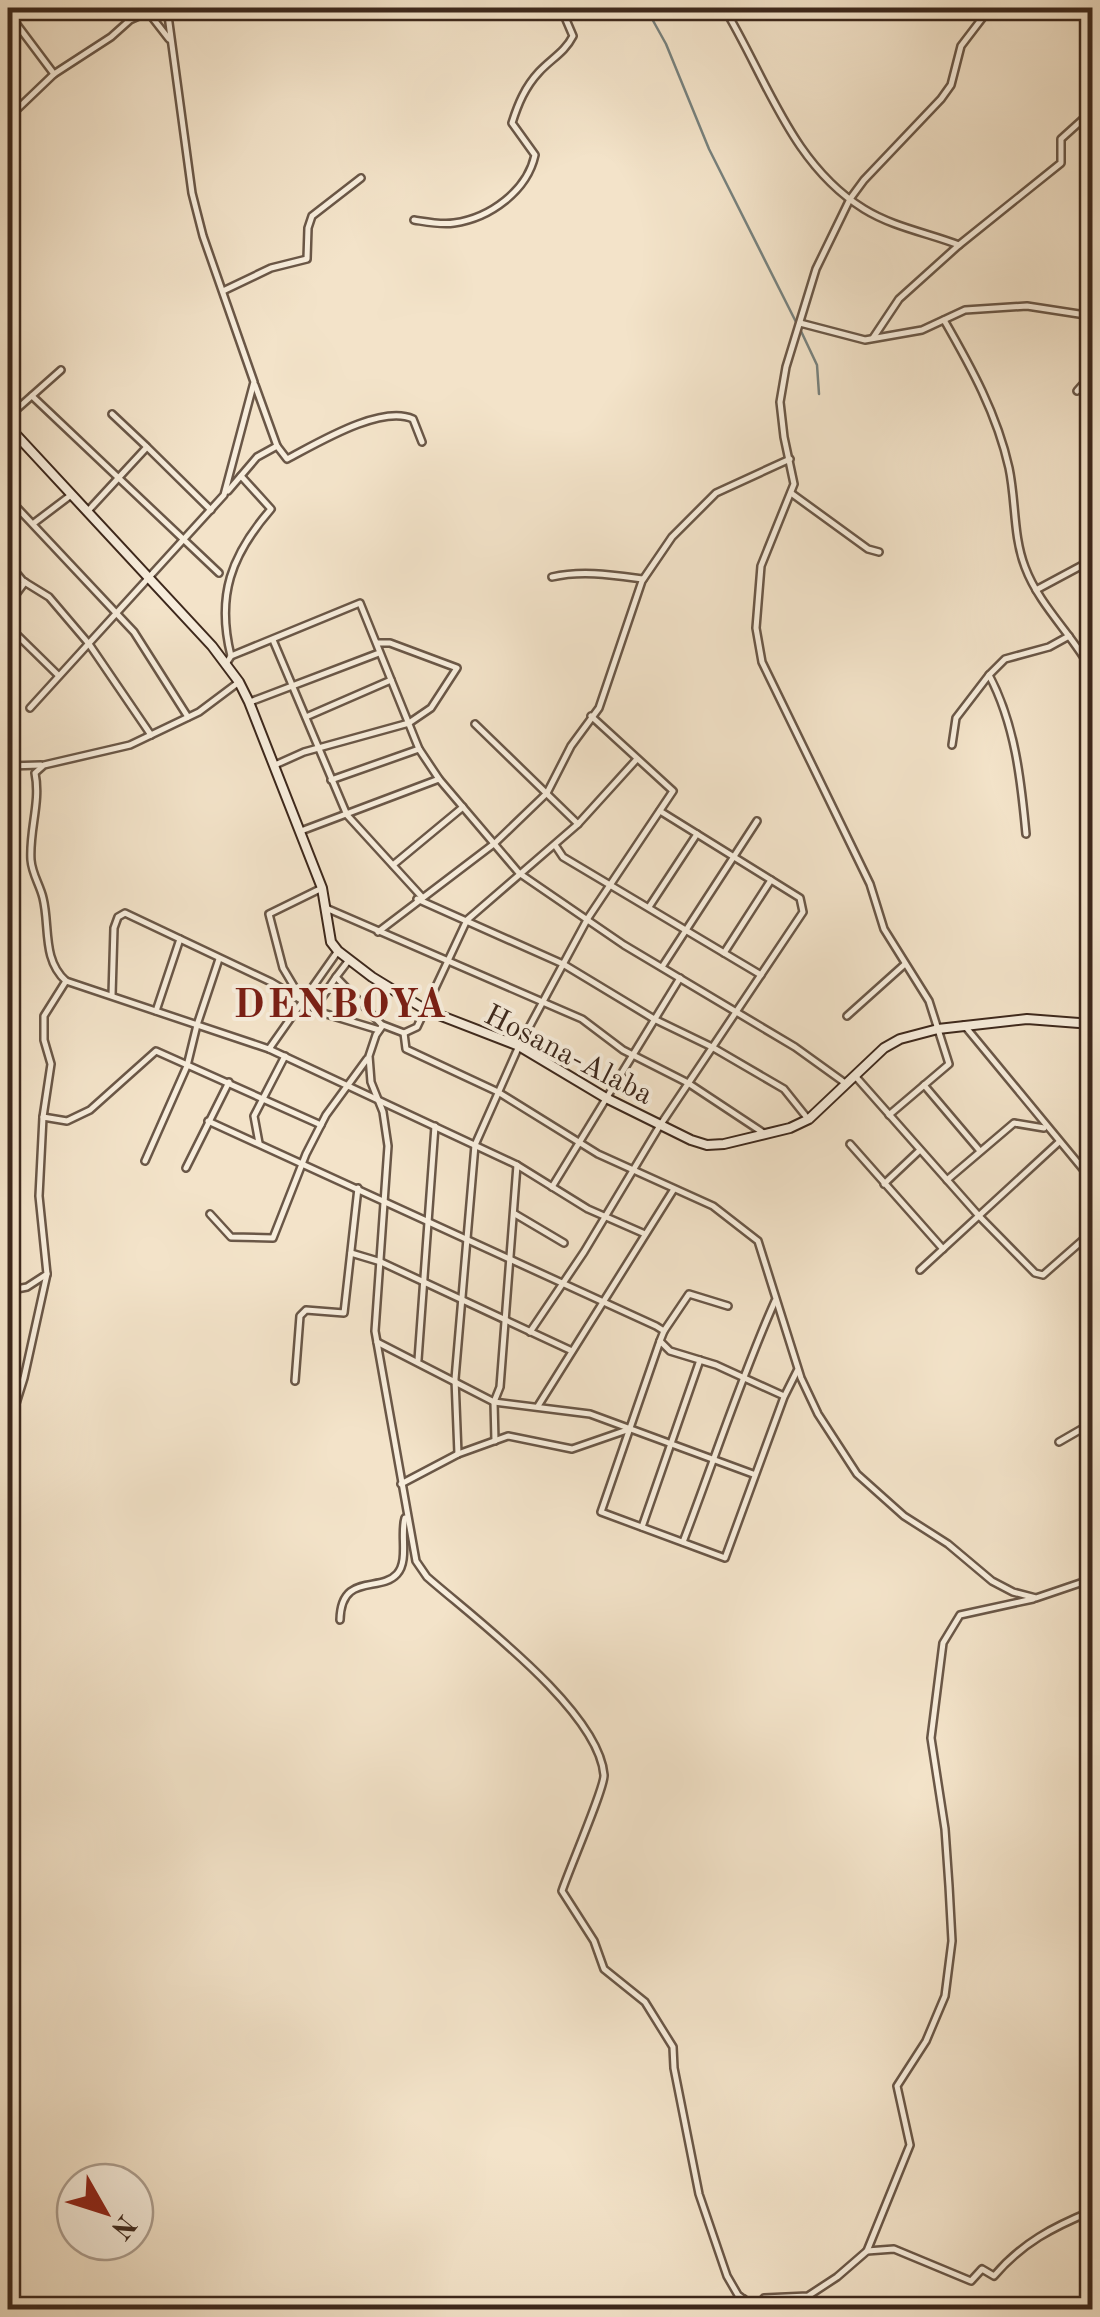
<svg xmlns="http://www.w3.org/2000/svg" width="1100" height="2317" font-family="'Old Standard TT',serif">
	<rect width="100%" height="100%" fill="#f3e3c9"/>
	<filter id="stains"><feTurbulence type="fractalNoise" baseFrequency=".002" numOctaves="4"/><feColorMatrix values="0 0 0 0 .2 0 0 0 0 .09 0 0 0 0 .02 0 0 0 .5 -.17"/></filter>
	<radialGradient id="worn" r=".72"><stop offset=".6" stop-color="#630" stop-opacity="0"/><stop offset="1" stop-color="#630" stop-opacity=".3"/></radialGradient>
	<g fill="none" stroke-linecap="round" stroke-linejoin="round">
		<g stroke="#77817d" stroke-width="2.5">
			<path d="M646,8L666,44L709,149L796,322"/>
			<path d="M800,329L817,365L819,394"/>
		</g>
		<g stroke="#6a5747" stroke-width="10">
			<g id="street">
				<path d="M724,8C766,77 791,164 864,209C893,227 928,233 959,245L1061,163V139L1092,111"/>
				<path d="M15,22L54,74"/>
				<path d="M8,118L54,74L111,37L130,20L148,12L169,39"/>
				<path d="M414,220C427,222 441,225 454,223C490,218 527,191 535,155L512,123C518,104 525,87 539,72C551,59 565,52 573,36L561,8"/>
				<path d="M223,291L271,268L307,259L308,228L312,216L361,178"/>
				<path d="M944,320C971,367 997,414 1009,468C1016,501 1013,536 1025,567C1040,607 1073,635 1092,671"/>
				<path d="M800,323L865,340L922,330L965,310L1027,306L1092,316"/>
				<path d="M873,338L899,299L959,245"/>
				<path d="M255,385L277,446L287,459C316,444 381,404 413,419L422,442"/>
				<path d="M1077,391L1092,374"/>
				<path d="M32,396L219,573"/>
				<path d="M112,414L146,446"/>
				<path d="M8,417L61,370"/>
				<path d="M228,491L257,457L277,446"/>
				<path d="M791,493L868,549L879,552"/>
				<path d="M8,498L134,632L188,717"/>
				<path d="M87,512L147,447L211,510"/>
				<path d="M34,523L71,495"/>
				<path d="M8,563L23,581L49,597L89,644L151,735"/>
				<path d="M552,577C582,570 613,575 643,579"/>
				<path d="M1036,590L1092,560"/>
				<path d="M8,605L25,582"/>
				<path d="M8,626L58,675"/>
				<path d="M273,640L347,815L421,896"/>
				<path d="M231,656L360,603L419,749L439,779L519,873L624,945L795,1047L845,1083"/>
				<path d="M226,664L231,656C216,596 231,555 271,509L241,476"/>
				<path d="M250,702L379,653"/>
				<path d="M30,708L224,495L254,382L203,236L192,193L167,8"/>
				<path d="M306,717L391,680"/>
				<path d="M475,724L578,824"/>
				<path d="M952,745L956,718L989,675"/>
				<path d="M637,759L578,824L467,920L417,1027L404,1033L383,1025L376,1035L369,1056L371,1082L383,1112L388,1146L375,1331L416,1561L427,1577C475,1619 599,1711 604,1775C605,1787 568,1872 562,1891L594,1941L604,1969L645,2002L673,2047L674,2068L699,2194L727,2276L738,2295L757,2310"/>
				<path d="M275,765L304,752L409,723L431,708L457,668L390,643H378"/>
				<path d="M8,766L41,765"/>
				<path d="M331,780L419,749"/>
				<path d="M301,831L439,779"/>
				<path d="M1026,834C1021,780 1015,724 989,675L1005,659L1049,647L1069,636"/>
				<path d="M555,845L563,857L761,975"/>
				<path d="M393,865L463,807"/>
				<path d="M417,899L563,964L654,1019L712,1047L784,1089L808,1119"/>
				<path d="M649,907L697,834"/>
				<path d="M326,908L582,1019L623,1050L688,1083L765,1134"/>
				<path d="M378,932L495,843L547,793L571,746L599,708L642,581L672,537L716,493L790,459"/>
				<path d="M724,953L771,880"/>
				<path d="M349,960L336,977L382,1025"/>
				<path d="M662,967L757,821"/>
				<path d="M66,981C42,960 50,926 43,898C40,885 32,874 31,860C29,830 41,802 35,773L44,765L130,745L199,712L239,682"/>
				<path d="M112,995L114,928L118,917L125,913L271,982L323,1013L379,1030"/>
				<path d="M302,1000L283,968L269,914L322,888"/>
				<path d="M315,1008L336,977"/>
				<path d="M156,1011L180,939"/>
				<path d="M847,1016L905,964"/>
				<path d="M964,1025L1092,1180"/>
				<path d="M404,1033L406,1049L498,1092L598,1154L713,1206L758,1241L801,1378L818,1414L857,1474L904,1516L948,1544L992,1581L1013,1592L1036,1598L1092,1579"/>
				<path d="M269,1049L517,1165L588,1209L645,1234"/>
				<path d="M856,1077L979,1216L1035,1273L1043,1275L1092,1232"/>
				<path d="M924,1085L980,1151"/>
				<path d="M889,1115L949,1064L929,1001L884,929L870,884L762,662L756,628L761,566L794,484L784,437L780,402L786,367L816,269L850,199L864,180L941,99L951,85L961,46L990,8"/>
				<path d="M43,1117L67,1121L90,1110L156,1051L321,1125"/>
				<path d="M208,1121L656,1326L664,1331L660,1341L670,1351L716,1365L784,1396"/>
				<path d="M259,1143L254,1116L285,1056"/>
				<path d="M850,1144L943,1249"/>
				<path d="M145,1161L187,1066L197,1025L219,959"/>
				<path d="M186,1168L229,1082"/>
				<path d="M947,1180L1014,1123L1044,1128"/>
				<path d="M884,1184L920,1150"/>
				<path d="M552,1187L680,978"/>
				<path d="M210,1214L231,1237L273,1238L306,1154L326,1115L367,1059"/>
				<path d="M515,1214L564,1243"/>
				<path d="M351,1253L381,1262L572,1351"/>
				<path d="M920,1270L1059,1142"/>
				<path d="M8,1287L12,1290L27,1287L47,1274L39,1196L43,1117L51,1064L44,1040V1016L66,981L269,1049L338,951"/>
				<path d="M664,1331L689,1294L728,1306"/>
				<path d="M530,1332L584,1252L659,1127L803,912L800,898L660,811"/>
				<path d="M660,1341L601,1512L725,1558L784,1397L797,1371"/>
				<path d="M377,1342L494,1402L590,1414L753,1474"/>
				<path d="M418,1360L435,1126"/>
				<path d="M295,1381L300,1316L306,1310L344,1313L358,1188"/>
				<path d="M538,1406L674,1189"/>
				<path d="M8,1429L24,1378L47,1274"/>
				<path d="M495,1441L494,1402L500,1387L517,1165"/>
				<path d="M1059,1442L1092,1423"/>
				<path d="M458,1454L455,1379L475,1145L519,1046L588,918L673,791L591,716"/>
				<path d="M401,1484L458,1454L508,1436L572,1449L627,1430"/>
				<path d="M642,1527L700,1360"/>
				<path d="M683,1542C714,1461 740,1380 775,1301"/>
				<path d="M340,1620C341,1572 380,1593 397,1574C409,1561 400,1534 405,1518"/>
				<path d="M867,2251L910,2145L897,2086L926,2041L945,1996L952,1941L949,1886L945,1829L931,1738L943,1643L960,1615L1033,1599"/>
				<path d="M756,2308L764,2298L808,2296L837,2277L867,2251L894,2249L971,2281L982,2269L994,2276C1022,2243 1053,2227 1092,2211"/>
				<path d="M736,2310L744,2299"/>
			</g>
		</g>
		<g stroke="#3d281c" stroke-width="12">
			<path id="secondary" d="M8,426L212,646L239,682L249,702L322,888L331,942L338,951L372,977L426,1010L519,1046L606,1098L691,1140L707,1145L724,1144L790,1128L809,1119L884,1048L900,1039L938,1029L1027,1019L1092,1024"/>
		</g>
		<use href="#street" stroke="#f7eddc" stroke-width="5"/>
		<use href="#secondary" stroke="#f7eddc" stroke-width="8"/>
	</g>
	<g text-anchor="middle" stroke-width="8" stroke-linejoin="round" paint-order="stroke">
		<g font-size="30" fill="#3d281c" stroke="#f7eddc">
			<text transform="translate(569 1054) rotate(27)" y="10">Hosana-Alaba</text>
		</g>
		<g font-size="40" font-weight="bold" letter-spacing="2.5" fill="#7a1f14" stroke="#f7eddc">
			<text x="341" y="1017">DENBOYA</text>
		</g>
	</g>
	<rect width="1100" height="2317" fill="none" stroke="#f3e3c9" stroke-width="40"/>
	<rect x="10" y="10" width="1080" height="2297" fill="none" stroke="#3d281c" stroke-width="5"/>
	<rect x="20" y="20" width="1060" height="2277" fill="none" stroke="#3d281c" stroke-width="2.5"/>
	<g transform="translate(105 2212) rotate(129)"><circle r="48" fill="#f7eddc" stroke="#ad9e8f" stroke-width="2.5"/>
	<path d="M0-8L18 38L0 25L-18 38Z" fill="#8f2418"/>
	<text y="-15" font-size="28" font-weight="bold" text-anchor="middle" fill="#3d281c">N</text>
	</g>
	<rect width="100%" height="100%" filter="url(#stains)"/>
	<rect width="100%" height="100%" fill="url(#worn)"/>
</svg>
